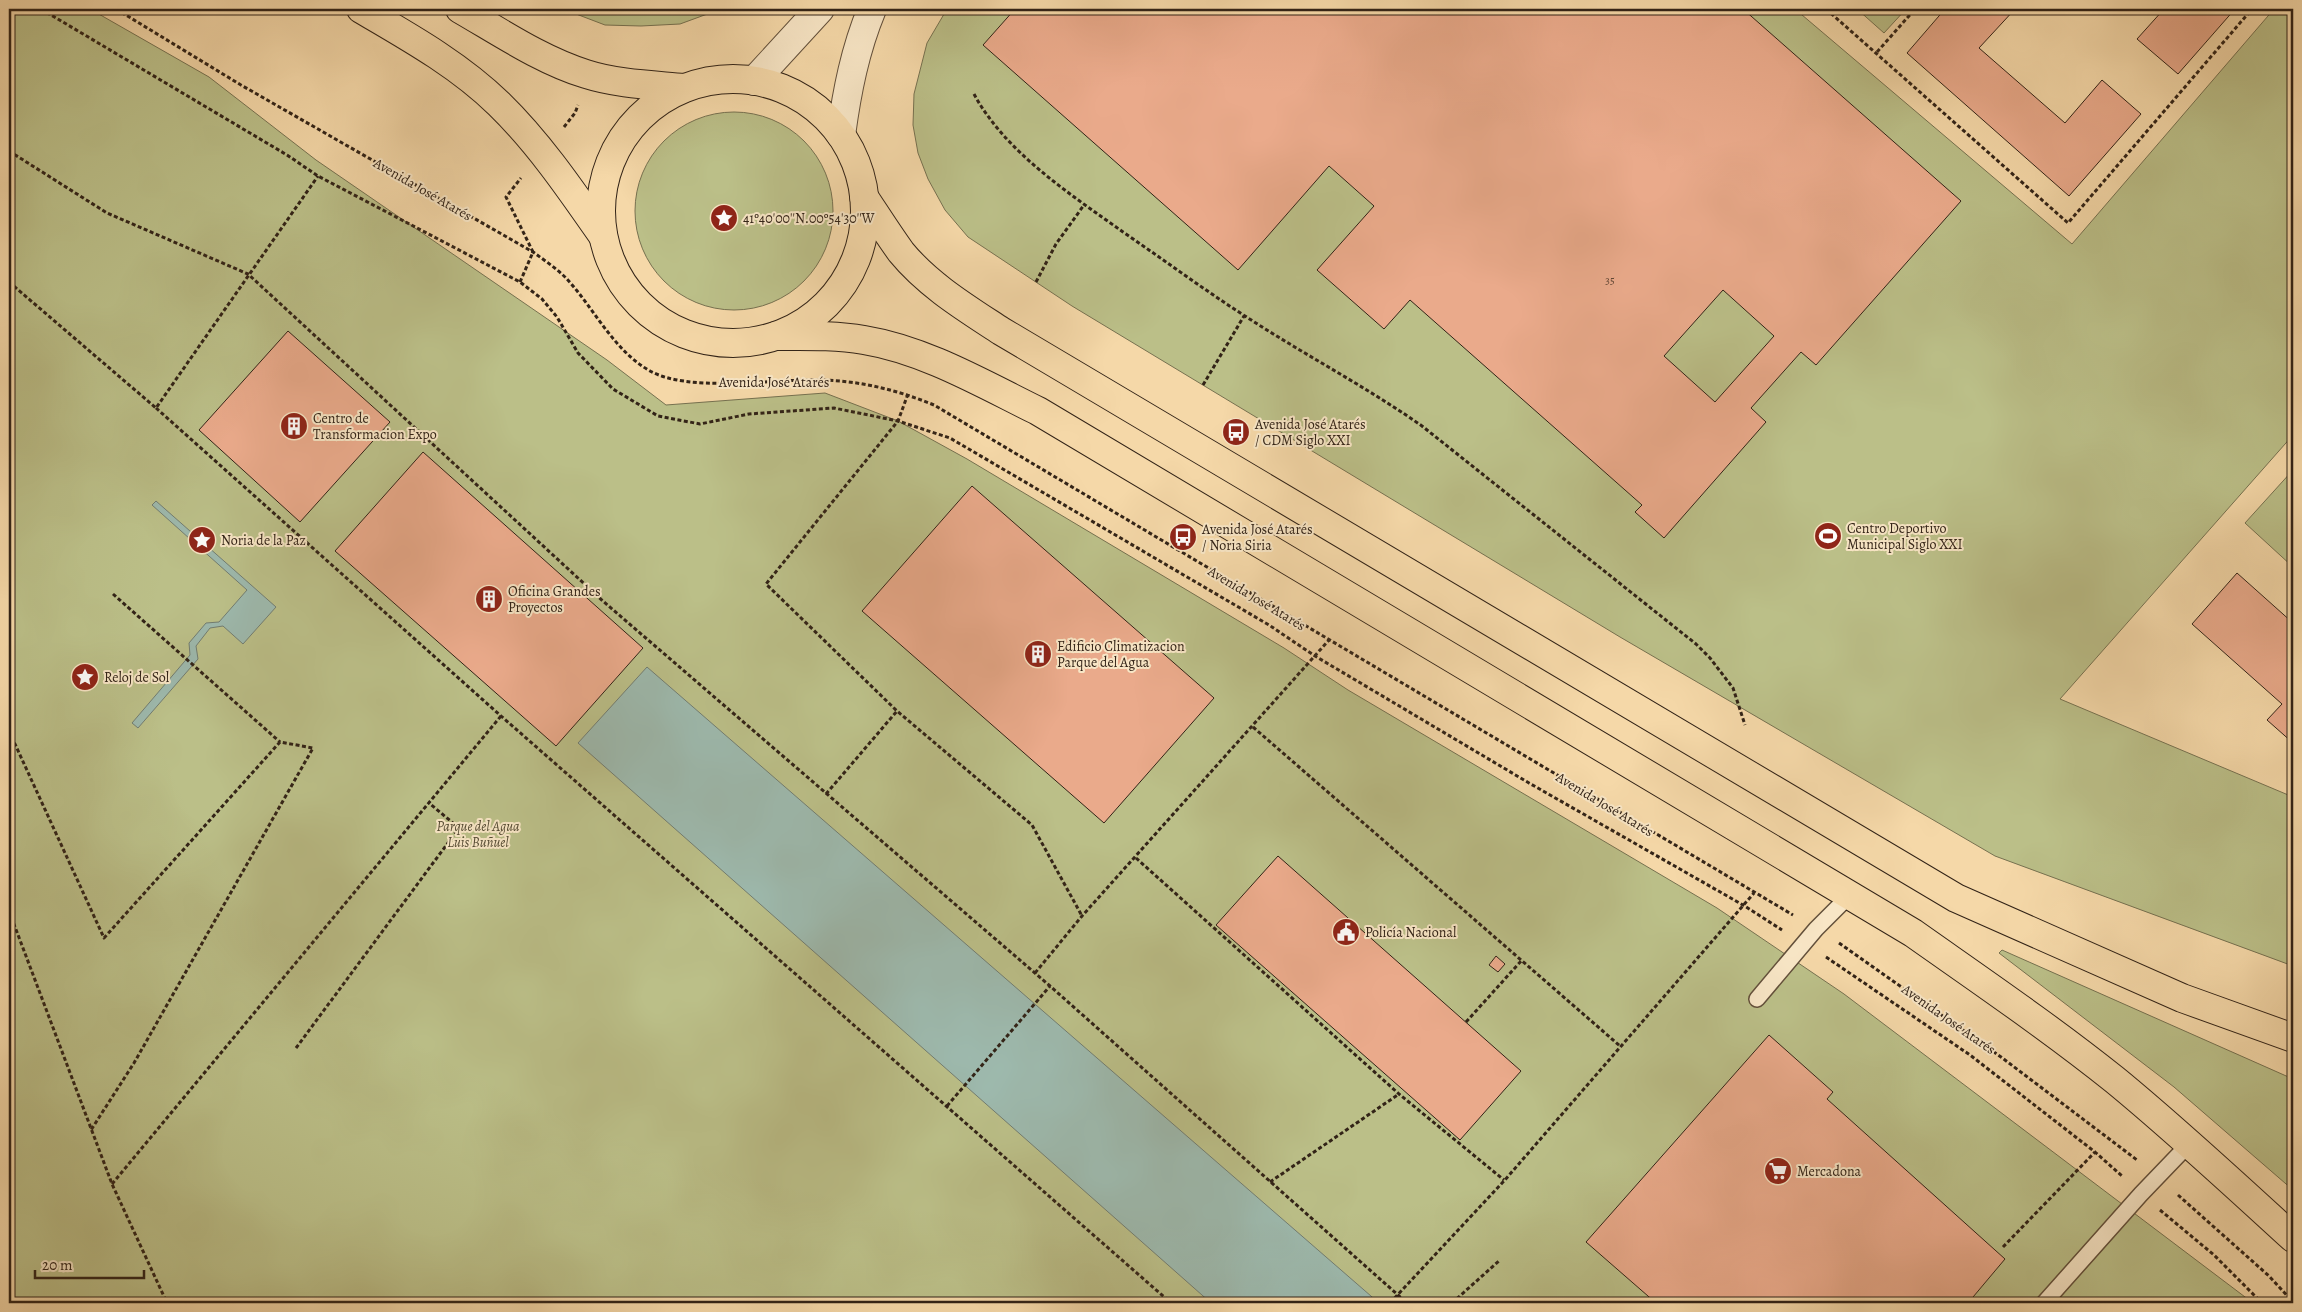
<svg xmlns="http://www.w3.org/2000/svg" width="2302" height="1312" font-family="Alegreya,serif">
	<rect width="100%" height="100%" fill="#f5d8a8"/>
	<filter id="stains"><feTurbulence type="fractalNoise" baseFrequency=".004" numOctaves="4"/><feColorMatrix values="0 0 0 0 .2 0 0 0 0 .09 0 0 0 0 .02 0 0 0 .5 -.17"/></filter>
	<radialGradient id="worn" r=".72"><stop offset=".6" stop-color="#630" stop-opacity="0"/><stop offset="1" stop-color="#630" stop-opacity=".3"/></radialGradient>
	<g fill="#bbbf88" stroke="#767150">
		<path d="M9,9H90L209,77L316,160L607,360L666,405L825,393L898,421L967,459L1284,648L1348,690L1717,908L1844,994L2253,1303H9Z"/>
		<path d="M563,9H721L680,24L641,26L605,25Z"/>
		<path d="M947,9H1795L2072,244L2274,9H2293V435L2060,699L2293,797V966L1995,856L1620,637L1072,306L968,237L945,210L928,179L918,153L913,125L914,94L927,43Z"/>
		<path d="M1857,9H1906L1884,33Z"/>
		<circle cx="734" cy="211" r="99"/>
		<path d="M2293,470V567L2245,523Z"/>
		<path d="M2002,950L2293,1079V1190L2174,1087L1999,953Z"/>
	</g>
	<g fill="#9db9ad" stroke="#727d71">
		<path d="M156,501L276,607L243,644L223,626L210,628L196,646L198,659L138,728L132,723L190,655L189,643L206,623L219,622L247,590L152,505Z"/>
		<path d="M647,667L1379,1303H1211L578,743Z"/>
	</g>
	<g fill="#eaaa8b" stroke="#322317" fill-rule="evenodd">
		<path d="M1015,9H1743L1961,201L1816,365L1801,352L1751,408L1766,422L1664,538L1635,512L1642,505L1410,300L1384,329L1317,270L1374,206L1329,166L1238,270L983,45ZM1723,290L1774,336L1715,402L1664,356Z"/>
		<path d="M1945,9H2015L1979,48L2065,123L2102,80L2141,114L2069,196L1907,53Z"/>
		<path d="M2164,9H2235L2178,74L2137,39Z"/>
		<path d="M288,331L390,422L300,522L199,430Z"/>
		<path d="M423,452L643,648L556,746L335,551Z"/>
		<path d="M972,486L1214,698L1104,823L862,611Z"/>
		<path d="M2237,573L2293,623V743L2267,720L2282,704L2192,624Z"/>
		<path d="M1278,856L1521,1071L1460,1140L1216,925Z"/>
		<path d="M1496,956L1505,964L1498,972L1489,965Z"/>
		<path d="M1769,1035L1833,1092L1827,1099L2005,1259L1968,1303H1656L1586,1242Z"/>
	</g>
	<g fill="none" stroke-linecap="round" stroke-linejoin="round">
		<g stroke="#63503b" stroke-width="18">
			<g id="lane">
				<path d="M1757,999L1816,929L1850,895"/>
				<path d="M2044,1303L2141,1194L2189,1144"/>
			</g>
		</g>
		<g stroke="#63503b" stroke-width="30">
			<g id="street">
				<path d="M754,81L820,9"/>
				<path d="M841,135C847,91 855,50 872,9"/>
			</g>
		</g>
		<g stroke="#322317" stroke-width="30">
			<g id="primary">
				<path d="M361,9C409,37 459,65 499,104C539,143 571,190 603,236"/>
				<path d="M460,9C500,32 541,60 586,74C617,84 652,85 684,88"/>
				<circle cx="733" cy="211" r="132"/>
				<path d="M864,197C876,215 888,234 901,252C928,285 966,308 1001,331L1956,898L2182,998L2293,1038"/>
				<path d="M776,336C805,336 835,335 864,340C925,350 983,384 1038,411L1913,933C1981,981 2050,1028 2115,1080C2176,1130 2235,1185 2293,1238"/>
			</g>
		</g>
		<g stroke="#322317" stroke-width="3" stroke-dasharray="4 2.5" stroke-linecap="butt">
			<path d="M41,9L287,155L318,176L520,282L542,299L557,317L578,353L613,389L658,416L700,424L749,414L834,408L898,421L950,438L1269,625L1315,656L1529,783L1743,905L1782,930"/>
			<path d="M116,9L241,85L533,252C544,260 556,268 566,278C594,308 613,350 650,371C688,392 768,380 811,380C853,379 895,389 934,405L1793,915"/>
			<path d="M1826,9L2068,223L2252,9"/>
			<path d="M1877,52L1915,9"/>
			<path d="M974,94C1005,152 1070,194 1123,232C1164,260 1203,289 1245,316C1303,354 1365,386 1422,426L1696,644L1710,658L1733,688L1745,725"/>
			<path d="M564,127L575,113L578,105"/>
			<path d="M9,151L107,213L248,274L604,602L1050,986L1407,1303"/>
			<path d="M9,282L156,408L318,176"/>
			<path d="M520,282L533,252L506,197L521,178"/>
			<path d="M1036,282L1056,244L1084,205"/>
			<path d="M1203,385L1244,316"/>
			<path d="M908,394L898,421L766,584L897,711L1032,825L1082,916"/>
			<path d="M156,408L501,716L1171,1303"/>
			<path d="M113,594L280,742"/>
			<path d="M1253,727L1620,1046"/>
			<path d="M9,731L104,938L280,742L313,748L134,1063L91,1130"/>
			<path d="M826,794L897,711"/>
			<path d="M1136,858L1399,1094L1504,1180"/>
			<path d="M9,911L112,1184L167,1303"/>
			<path d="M1839,943L2001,1057L2137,1160"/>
			<path d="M1826,957L1970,1055L2095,1152L2122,1176"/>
			<path d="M1035,973L1082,916L1329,640"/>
			<path d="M1466,1022L1522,960"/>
			<path d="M296,1048L459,828L429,803"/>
			<path d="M947,1106L1050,986"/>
			<path d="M1270,1182L1399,1094"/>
			<path d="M112,1184L501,716"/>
			<path d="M2178,1195L2269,1276L2293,1302"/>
			<path d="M2160,1210L2214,1255L2262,1303"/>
			<path d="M2003,1247L2095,1152"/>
			<path d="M1390,1303L1504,1181L1754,893"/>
			<path d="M1452,1303L1500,1260"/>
		</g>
		<use href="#lane" stroke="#f8e6c6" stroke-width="15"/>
		<use href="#street" stroke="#f8e6c6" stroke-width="28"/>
		<use href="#primary" stroke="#f5d8a8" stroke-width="28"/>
	</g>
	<defs>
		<g id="sight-disc" transform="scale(1.4375)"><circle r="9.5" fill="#8f2418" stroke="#f8e6c6"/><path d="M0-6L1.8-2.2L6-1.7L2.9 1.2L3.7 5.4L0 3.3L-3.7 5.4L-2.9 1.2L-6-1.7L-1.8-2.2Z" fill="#fff"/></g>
		<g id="building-disc" transform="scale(1.4375)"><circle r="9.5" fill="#8f2418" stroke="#f8e6c6"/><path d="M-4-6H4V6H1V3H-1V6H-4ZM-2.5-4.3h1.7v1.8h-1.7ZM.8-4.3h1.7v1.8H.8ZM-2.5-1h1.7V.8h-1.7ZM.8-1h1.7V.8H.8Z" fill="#fff"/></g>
		<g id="bus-disc" transform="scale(1.4375)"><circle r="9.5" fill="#8f2418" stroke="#f8e6c6"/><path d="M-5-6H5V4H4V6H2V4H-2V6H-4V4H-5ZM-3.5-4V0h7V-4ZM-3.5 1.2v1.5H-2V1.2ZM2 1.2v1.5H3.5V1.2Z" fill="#fff"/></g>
		<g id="stadium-disc" transform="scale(1.4375)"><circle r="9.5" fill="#8f2418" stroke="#f8e6c6"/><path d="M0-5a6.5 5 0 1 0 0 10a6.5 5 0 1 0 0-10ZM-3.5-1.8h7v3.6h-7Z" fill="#fff"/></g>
		<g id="civic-disc" transform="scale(1.4375)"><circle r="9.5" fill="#8f2418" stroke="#f8e6c6"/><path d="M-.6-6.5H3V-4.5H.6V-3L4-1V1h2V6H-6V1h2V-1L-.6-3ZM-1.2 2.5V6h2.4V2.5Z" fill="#fff"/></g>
		<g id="supermarket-disc" transform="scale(1.4375)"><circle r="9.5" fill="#8f2418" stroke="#f8e6c6"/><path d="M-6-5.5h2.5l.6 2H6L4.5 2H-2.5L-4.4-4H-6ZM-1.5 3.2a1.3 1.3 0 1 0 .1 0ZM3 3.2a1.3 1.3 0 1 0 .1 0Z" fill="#fff"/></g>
	</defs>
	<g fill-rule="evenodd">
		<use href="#sight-disc" x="724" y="218"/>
		<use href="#building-disc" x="294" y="426"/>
		<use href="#bus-disc" x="1236" y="432"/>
		<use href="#stadium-disc" x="1828" y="536"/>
		<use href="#bus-disc" x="1183" y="537"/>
		<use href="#sight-disc" x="202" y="540"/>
		<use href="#building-disc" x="489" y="599"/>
		<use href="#building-disc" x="1038" y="654"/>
		<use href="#sight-disc" x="85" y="677"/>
		<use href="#civic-disc" x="1346" y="932"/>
		<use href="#supermarket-disc" x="1778" y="1171"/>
	</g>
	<g text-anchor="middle" stroke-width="4" stroke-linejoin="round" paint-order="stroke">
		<g font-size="11" fill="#604534">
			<text x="1610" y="284">35</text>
		</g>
		<g font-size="14" fill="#322317" stroke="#f8e6c6">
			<text transform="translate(423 189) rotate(30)" y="5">Avenida José Atarés</text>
			<text x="774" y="387">Avenida José Atarés</text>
			<text transform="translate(1257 598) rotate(31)" y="5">Avenida José Atarés</text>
			<text transform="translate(1605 804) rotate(31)" y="5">Avenida José Atarés</text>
			<text transform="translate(1949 1019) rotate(35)" y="5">Avenida José Atarés</text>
		</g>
		<g font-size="14" fill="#322317" stroke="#f8e6c6" text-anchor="start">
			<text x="743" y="223">41º40'00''N.00º54'30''W</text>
			<text x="313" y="423">Centro de<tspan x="313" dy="16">Transformacion Expo</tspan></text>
			<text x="1255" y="429">Avenida José Atarés<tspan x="1255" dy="16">/ CDM Siglo XXI</tspan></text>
			<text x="1847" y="533">Centro Deportivo<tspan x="1847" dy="16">Municipal Siglo XXI</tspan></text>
			<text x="1202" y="534">Avenida José Atarés<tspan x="1202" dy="16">/ Noria Siria</tspan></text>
			<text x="221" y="545">Noria de la Paz</text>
			<text x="508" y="596">Oficina Grandes<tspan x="508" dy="16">Proyectos</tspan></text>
			<text x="1057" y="651">Edificio Climatizacion<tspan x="1057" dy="16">Parque del Agua</tspan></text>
			<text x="104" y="682">Reloj de Sol</text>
			<text x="1365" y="937">Policía Nacional</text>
			<text x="1797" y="1176">Mercadona</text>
		</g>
		<g font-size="14" font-style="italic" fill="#544a33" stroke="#f8e6c6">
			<text x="478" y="831">Parque del Agua<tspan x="478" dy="16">Luis Buñuel</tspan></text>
		</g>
	</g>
	<rect width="2302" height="1312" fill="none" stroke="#f5d8a8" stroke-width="30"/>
	<rect x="10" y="10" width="2282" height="1292" fill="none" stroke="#322317" stroke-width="2.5"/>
	<rect x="15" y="15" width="2272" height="1282" fill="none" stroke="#322317"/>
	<path d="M35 1270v8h109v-8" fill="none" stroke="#322317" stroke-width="2.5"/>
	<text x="42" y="1270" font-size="15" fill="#322317" stroke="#f8e6c6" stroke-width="4" paint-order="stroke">20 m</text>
	<rect width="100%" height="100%" filter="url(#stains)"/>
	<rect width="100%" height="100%" fill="url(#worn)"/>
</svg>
